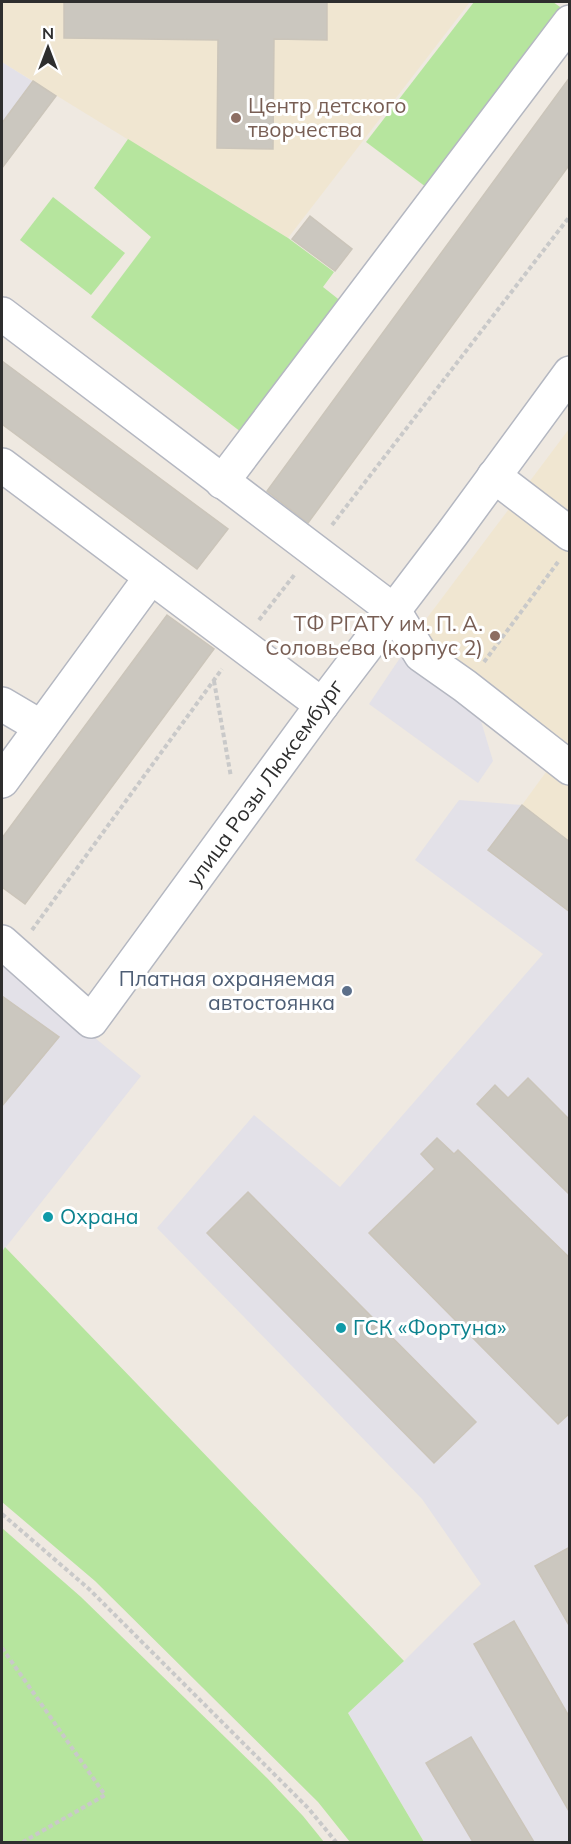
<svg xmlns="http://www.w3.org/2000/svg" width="571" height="1844" font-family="Mulish,sans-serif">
	<rect width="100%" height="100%" fill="#efe9e1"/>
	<g fill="#e3e1e8">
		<path d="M2,62L56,96L2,168Z"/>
		<path d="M402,655L478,711L493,761L478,783L369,704Z"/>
		<path d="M459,800L522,805L569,842V1842H424L348,1713L404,1661L481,1584L422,1499L157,1228L254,1115L340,1187L543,954L415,860Z"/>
		<path d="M2,953L83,1028L141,1076L2,1252V1081L9,1073L2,1067Z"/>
	</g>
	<g fill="#f0e6d1">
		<path d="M2,2H470L288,238L2,62Z"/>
		<path d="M569,429V842L522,805L562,750L434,652L421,632L424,622Z"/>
	</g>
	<g fill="#b6e59e">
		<path d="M474,2H553L563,9L426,187L366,142Z"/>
		<path d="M128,139L288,238L334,272L323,287L342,302L241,432L91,317L151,237L94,188Z"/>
		<path d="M53,197L125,253L91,295L20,240Z"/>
		<path d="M5,1247L404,1661L348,1713L424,1842H350L318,1802L95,1581L2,1502V1252Z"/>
		<path d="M2,1528L81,1597L268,1779L303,1816L324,1842H2Z"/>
	</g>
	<g fill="#cbc7bf" stroke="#cbc5ba" stroke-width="1.5">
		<path d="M64,2H327V40L274,39L273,149L217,148L218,40L64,38Z"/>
		<path d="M570,77V164L308,523L267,491Z"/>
		<path d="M33,81L56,96L2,168V123Z"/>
		<path d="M310,216L352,249L335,271L292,239Z"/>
		<path d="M2,361L228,529L197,569L2,424Z"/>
		<path d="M167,615L214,649L25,904L2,887V838Z"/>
		<path d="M522,805L570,842V912L488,850Z"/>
		<path d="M2,996L59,1037L2,1106Z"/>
		<path d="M528,1078L570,1120V1195L477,1104L495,1085L508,1098Z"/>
		<path d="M437,1138L454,1154L458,1150L570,1258V1413L558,1424L369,1233L435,1169L421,1154Z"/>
		<path d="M248,1192L476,1422L434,1463L207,1233Z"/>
		<path d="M570,1547V1627L535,1566Z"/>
		<path d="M514,1621L570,1718V1813L474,1644Z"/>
		<path d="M471,1737L534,1842H473L426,1763Z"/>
	</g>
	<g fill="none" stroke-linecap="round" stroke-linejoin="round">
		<g stroke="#b4b7c1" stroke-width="36">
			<g id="minor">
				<path d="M2,314L394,611L421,655L465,686L570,768"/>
				<path d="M2,465L322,705"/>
				<path d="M494,476L570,534"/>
				<path d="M222,482L570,22"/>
				<path d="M2,704L41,727"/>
				<path d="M2,781L151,577"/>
				<path d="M2,942L91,1021L322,705L452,534L570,373"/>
			</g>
		</g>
		<g stroke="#c9c9c9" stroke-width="4" stroke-dasharray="4.5 3" stroke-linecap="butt">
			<path d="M332,525L570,216"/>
			<path d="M259,620L295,574"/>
			<path d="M484,662L558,562"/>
			<path d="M214,681L231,777"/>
			<path d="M32,930L222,669"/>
			<path d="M2,1514L89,1589L309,1809L336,1842"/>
			<path d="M2,1648L105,1795L23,1842"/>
		</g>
		<use href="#minor" stroke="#fff" stroke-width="33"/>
	</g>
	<g fill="#8d6e63" stroke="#fff" stroke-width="2">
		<circle cx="236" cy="118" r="6"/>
		<circle cx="495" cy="636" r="6"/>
	</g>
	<circle fill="#5c6f8a" stroke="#fff" stroke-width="2" cx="347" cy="991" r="6"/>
	<g fill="#0f9aa8" stroke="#fff" stroke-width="2">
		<circle cx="48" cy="1217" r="6"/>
		<circle cx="341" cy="1328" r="6"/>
	</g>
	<g text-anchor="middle" stroke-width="6" stroke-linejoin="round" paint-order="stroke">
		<g font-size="21" fill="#785e54" stroke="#fff" text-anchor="start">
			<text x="248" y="113">Центр детского<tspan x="248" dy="24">творчества</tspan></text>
			<text x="483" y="631" text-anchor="end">ТФ РГАТУ им. П. А.<tspan x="483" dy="24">Соловьева (корпус 2)</tspan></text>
		</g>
		<g font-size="21" fill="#2e2e2e" stroke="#fff">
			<text transform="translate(265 783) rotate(-54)" y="7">улица Розы Люксембург</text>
		</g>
		<g font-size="21" fill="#4e5e75" stroke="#fff" text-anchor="end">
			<text x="335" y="986">Платная охраняемая<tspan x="335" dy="24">автостоянка</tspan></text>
		</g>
		<g font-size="21" fill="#0d838f" stroke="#fff" text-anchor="start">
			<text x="60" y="1224">Охрана</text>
			<text x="353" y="1335">ГСК «Фортуна»</text>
		</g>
	</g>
	<rect width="571" height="1844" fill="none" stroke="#2e2e2e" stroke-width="6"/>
	<g transform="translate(48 48)" stroke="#ffffff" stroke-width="4.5" paint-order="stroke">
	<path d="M0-4.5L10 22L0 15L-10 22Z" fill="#2e2e2e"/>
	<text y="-9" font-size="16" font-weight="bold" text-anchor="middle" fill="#2e2e2e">N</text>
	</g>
</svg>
